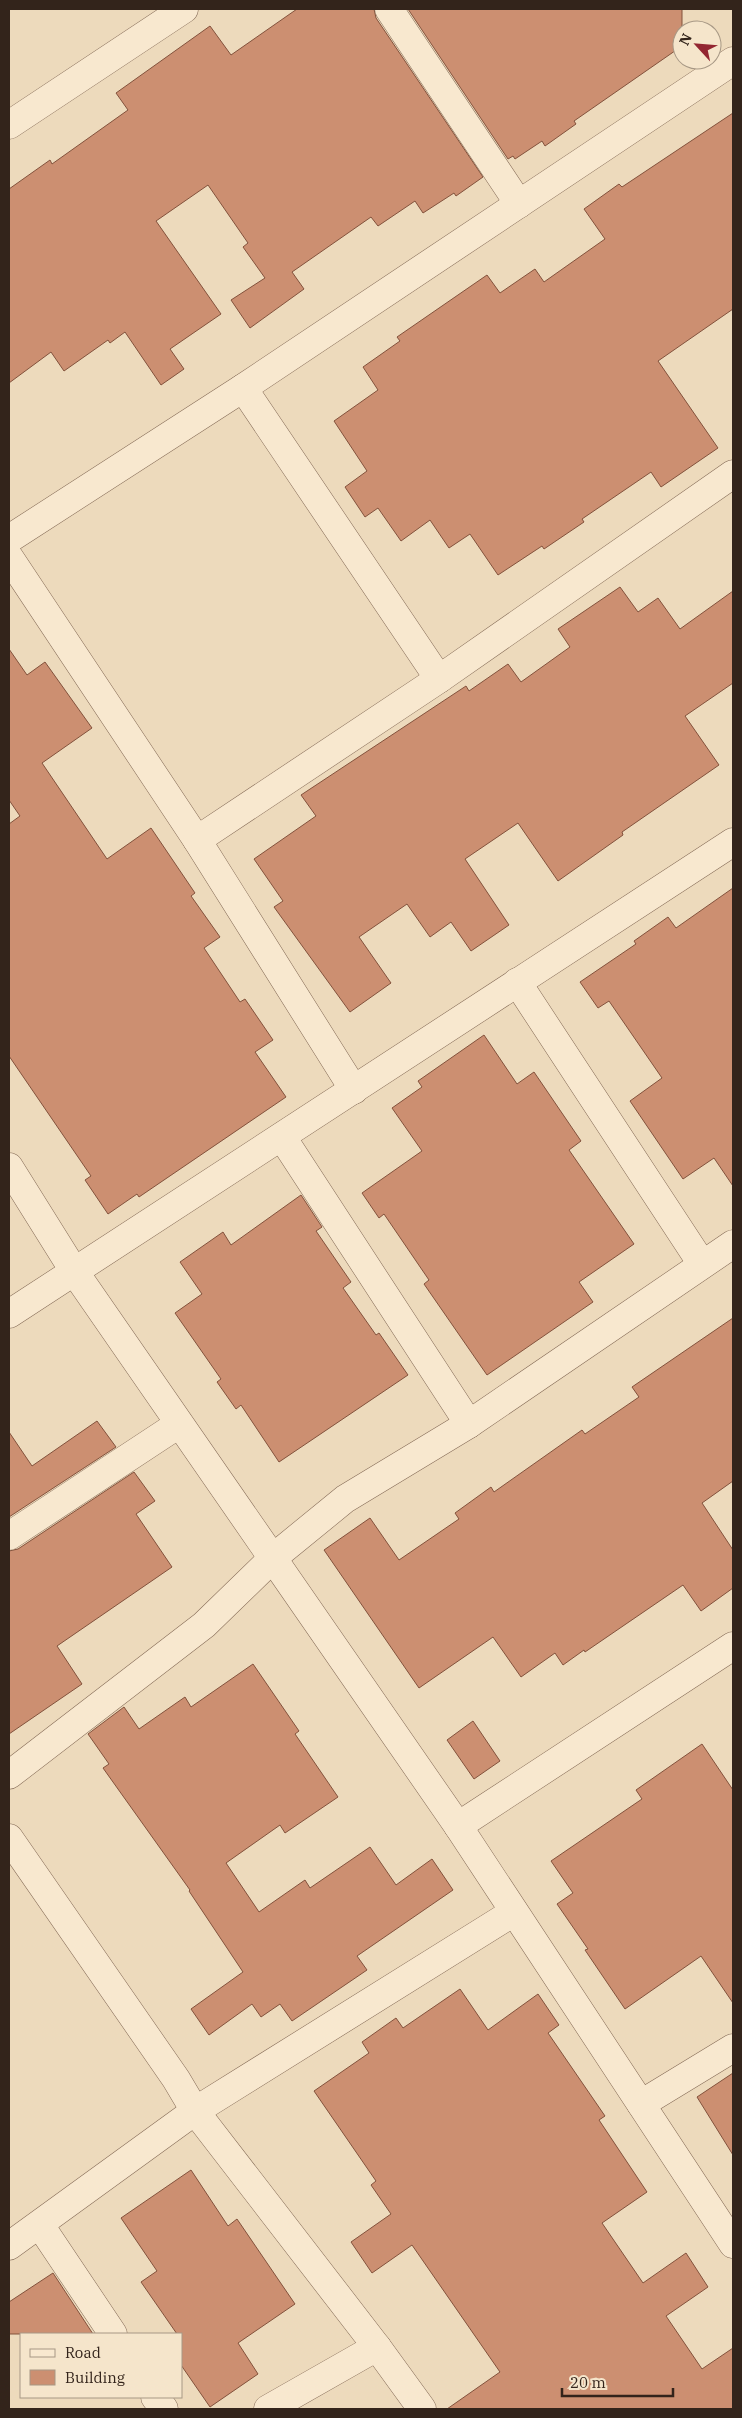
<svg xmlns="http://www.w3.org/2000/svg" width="742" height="2418" font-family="'IBM Plex Serif',serif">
	<rect width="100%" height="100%" fill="#eddabc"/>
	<g fill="#cc8f71" stroke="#83523c">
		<path d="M297,9H374L376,18L483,177L456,196L454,193L423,213L415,201L378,226L371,217L292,272L304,289L250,328L231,300L265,278L243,247L248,243L208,185L156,221L221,314L170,349L184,369L161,385L125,332L110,343L108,340L64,371L51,352L9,383V189L50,160L52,164L128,110L116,93L210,26L231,55Z"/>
		<path d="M408,9H682V46L574,121L576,124L545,146L542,141L515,159L513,156L508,159Z"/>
		<path d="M733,113V309L658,361L718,448L661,487L651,472L582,519L584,522L544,549L542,546L498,575L470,534L449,548L430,520L401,541L378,508L365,517L345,487L367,471L334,421L378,390L363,367L400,341L397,337L487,275L500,293L535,269L544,282L605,239L584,209L619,184L622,187Z"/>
		<path d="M620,587L638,612L658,598L680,629L733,591V683L685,716L719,765L622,832L623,835L558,881L518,823L465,859L509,925L471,951L451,922L430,937L407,904L359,937L391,983L350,1012L274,907L283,901L254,859L316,816L301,795L466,686L469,691L508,664L521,682L570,647L558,629Z"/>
		<path d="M9,649L27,675L45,662L92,728L42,763L107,859L151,828L195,893L191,896L220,937L204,948L240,1002L245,999L273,1040L255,1052L286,1097L139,1197L137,1194L108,1214L85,1180L91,1176L9,1056V824L20,816L9,800Z"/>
		<path d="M733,888V1186L714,1158L683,1179L630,1101L662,1078L609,1001L598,1008L580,982L636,944L634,941L668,917L676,928Z"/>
		<path d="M484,1035L517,1084L534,1072L581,1141L569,1150L634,1244L579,1282L593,1302L487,1375L424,1284L429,1280L384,1214L379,1218L362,1193L422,1151L392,1108L422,1087L418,1081Z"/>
		<path d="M301,1195L322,1227L316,1231L351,1282L343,1288L376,1335L379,1333L408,1375L279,1462L241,1405L236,1409L217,1382L221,1379L175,1313L202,1294L180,1262L223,1232L231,1245Z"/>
		<path d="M733,1318V1481L702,1503L733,1550V1588L701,1611L683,1585L585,1652L584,1650L563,1665L555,1653L521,1677L493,1637L419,1688L324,1550L370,1518L399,1560L459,1519L455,1513L491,1487L494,1492L582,1430L585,1434L639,1397L632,1387Z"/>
		<path d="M97,1421L116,1447L9,1517V1432L32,1466Z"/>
		<path d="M134,1472L155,1501L136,1514L172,1567L57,1646L82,1684L9,1734V1551L18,1549Z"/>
		<path d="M253,1664L299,1731L295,1734L338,1797L285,1833L280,1825L226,1863L259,1912L305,1880L310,1888L370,1847L396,1885L432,1859L453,1890L357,1956L367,1970L292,2021L280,2004L261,2017L252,2004L209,2035L191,2009L243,1972L189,1891L190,1890L103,1768L109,1764L88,1734L124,1707L139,1729L185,1697L191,1707Z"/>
		<path d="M473,1721L500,1761L474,1779L447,1740Z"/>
		<path d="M702,1744L733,1790V2003L701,1956L625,2009L585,1950L588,1949L557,1904L573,1893L551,1861L642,1799L636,1790Z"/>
		<path d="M460,1989L488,2030L538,1994L559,2025L548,2033L605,2116L599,2120L647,2192L602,2223L643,2283L686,2253L708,2287L666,2316L702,2369L733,2348V2409H447L500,2372L412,2245L372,2273L351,2242L391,2214L371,2185L376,2181L314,2091L369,2053L362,2042L396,2018L403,2028Z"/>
		<path d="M733,2073V2155L697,2097Z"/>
		<path d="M191,2170L228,2226L237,2219L295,2304L238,2343L258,2374L210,2407L181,2365V2334H177L141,2282L157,2271L121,2218Z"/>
		<path d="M53,2273L93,2334H9V2302Z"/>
	</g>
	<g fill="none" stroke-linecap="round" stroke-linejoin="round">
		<g stroke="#846a56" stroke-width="29">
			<g id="minor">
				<path d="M389,9L519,204"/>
				<path d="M9,125L184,9"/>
				<path d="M243,388L439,679"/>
				<path d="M9,539L243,388L733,61"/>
				<path d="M9,557L197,840L354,1090"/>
				<path d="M197,840L439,679L733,474"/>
				<path d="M517,982L702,1264"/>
				<path d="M282,1137L469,1424"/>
				<path d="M9,1167L74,1271L458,1826L733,2244"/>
				<path d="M9,1314L733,842"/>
				<path d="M9,1536L179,1424"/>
				<path d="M9,1775L204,1625L274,1557L345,1499L469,1424L733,1244"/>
				<path d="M458,1826L733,1646"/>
				<path d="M9,1838L176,2079L195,2111L377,2347L422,2409"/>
				<path d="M641,2104L733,2048"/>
				<path d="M40,2225L113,2334"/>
				<path d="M9,2246L195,2111L514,1912"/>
				<path d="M155,2397L164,2409"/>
				<path d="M268,2409L377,2347"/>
			</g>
		</g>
		<use href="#minor" stroke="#f8e8cf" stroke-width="28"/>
	</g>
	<rect width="742" height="2418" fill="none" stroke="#33241b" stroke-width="20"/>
	<rect x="20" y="2333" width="162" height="65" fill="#f5e5cb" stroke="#a79885"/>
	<rect x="30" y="2349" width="25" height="8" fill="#f8e8cf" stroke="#a79885"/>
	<text x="65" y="2358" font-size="15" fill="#33241b">Road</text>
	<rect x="30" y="2370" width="25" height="15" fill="#cc8f71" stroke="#a79885"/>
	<text x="65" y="2383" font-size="15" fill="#33241b">Building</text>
	<g transform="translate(697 45) rotate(296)"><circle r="24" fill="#f5e5cb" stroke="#a79885"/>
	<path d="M0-4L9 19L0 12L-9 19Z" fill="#932631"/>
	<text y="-8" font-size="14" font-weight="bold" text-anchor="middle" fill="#33241b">N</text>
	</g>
	<path d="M562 2388v8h111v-8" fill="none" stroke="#33241b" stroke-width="2.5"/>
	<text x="570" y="2388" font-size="15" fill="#33241b" stroke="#f5e5cb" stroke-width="4" paint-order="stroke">20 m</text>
</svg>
